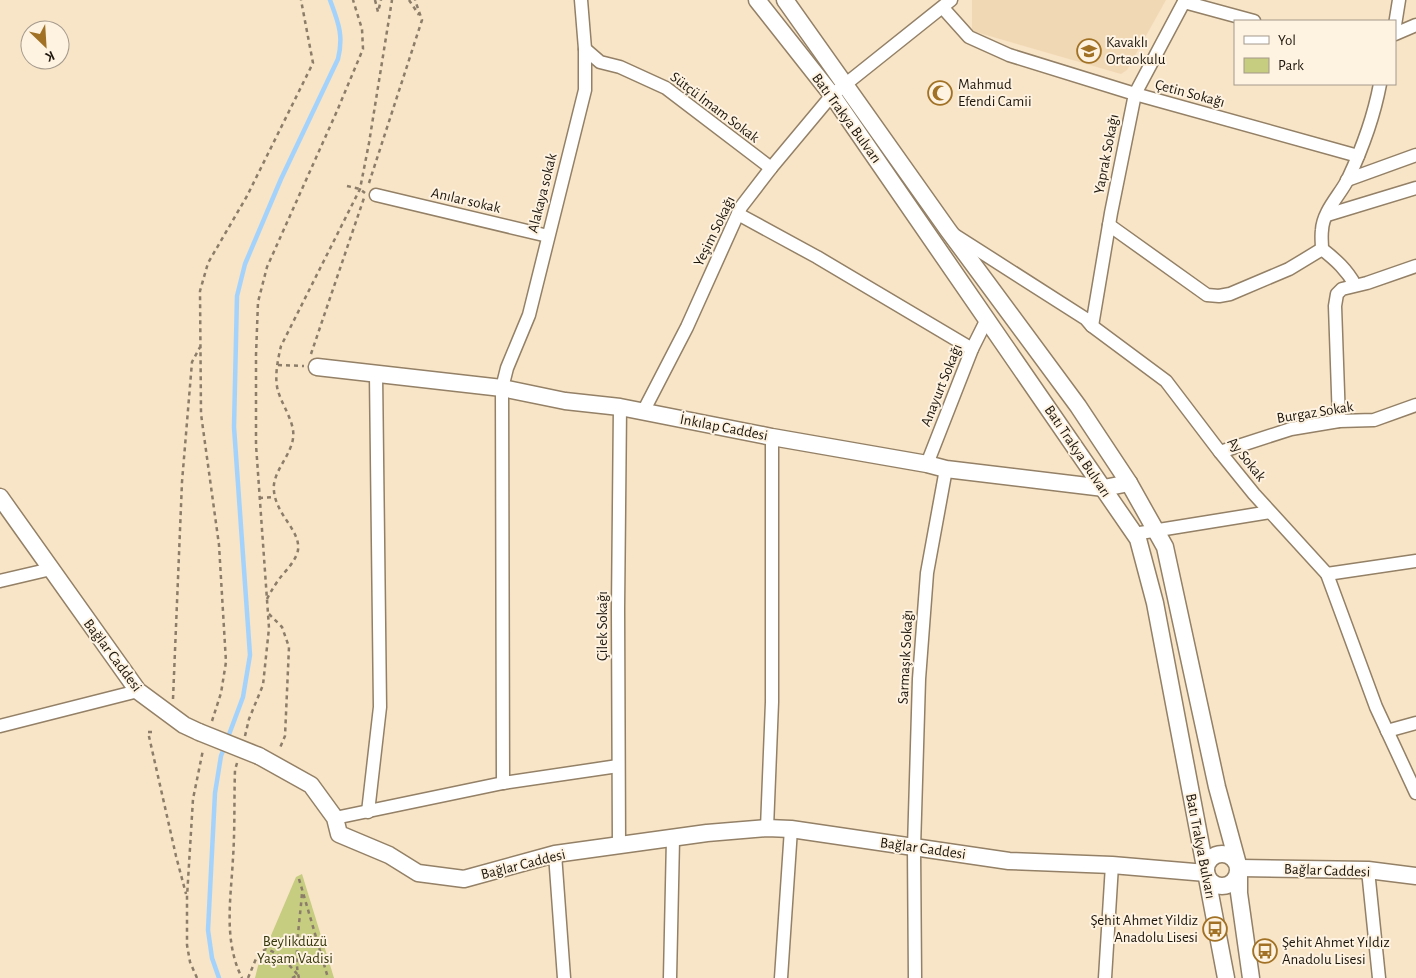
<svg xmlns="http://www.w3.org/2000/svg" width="1416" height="978" font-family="'Alegreya Sans',sans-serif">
	<rect width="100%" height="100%" fill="#f8e4c6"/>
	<path fill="#f1d8b5" d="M972,0H1166L1127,70L1121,74L972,31Z"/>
	<path fill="#c6cc80" d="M302,874L334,978H255L258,966L296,877Z"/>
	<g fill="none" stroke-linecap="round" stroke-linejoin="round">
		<path stroke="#a3d3fc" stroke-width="4.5" d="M219,978L212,958L208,930L215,793L221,756L243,697L250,655L234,427L237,296L245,264L281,179L338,59C344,35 338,22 330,0"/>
		<g stroke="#938066" stroke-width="15">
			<g id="street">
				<path d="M1184,2L1254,21"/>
				<path d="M943,8L969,37L1009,55L1135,94L1358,156"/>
				<path d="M1395,25L1399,0"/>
				<path d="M1395,34L1416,25"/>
				<path d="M585,49L600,62L620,67L666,88L771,168"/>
				<path d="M1347,180L1416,155"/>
				<path d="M376,195L548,236"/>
				<path d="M738,214L817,257L972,349"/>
				<path d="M1327,215L1416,188"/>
				<path d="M1109,225L1207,295L1219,296L1230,294L1289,269L1322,249"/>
				<path d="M953,234L1086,319L1092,326L1166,381L1220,452L1254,494L1327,574L1376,707L1416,793"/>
				<path d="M1355,285C1347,270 1336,260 1322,249C1322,243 1321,236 1322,230C1323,211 1340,195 1348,179C1362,149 1374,116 1380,84"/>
				<path d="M1092,326L1111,213L1135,94L1185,0"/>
				<path d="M643,412L687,327L741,207L771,168L832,95L951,0"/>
				<path d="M1339,421L1335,306L1337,294L1342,289L1367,283L1416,266"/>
				<path d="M1220,452L1291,429L1339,421L1374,420L1416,405"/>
				<path d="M927,464L972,349L987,319"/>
				<path d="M1134,534L1270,512"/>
				<path d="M1327,574L1416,561"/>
				<path d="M0,581L51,569"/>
				<path d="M0,726L138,691"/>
				<path d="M1387,731L1416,723"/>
				<path d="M503,783L502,388L507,368L529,315L585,90V49L581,0"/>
				<path d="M368,812L380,707L376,374"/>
				<path d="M335,818L503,783L618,766"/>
				<path d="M767,828L772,702V437"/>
				<path d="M619,845L618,609L620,407"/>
				<path d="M555,854L564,978"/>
				<path d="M1368,870L1379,978"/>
				<path d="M670,978L673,839"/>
				<path d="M781,978L791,829"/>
				<path d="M915,978L914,848L919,679L927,573L946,469"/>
				<path d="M1105,978L1112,865"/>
			</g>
		</g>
		<g stroke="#938066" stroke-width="19">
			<g id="secondary">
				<path d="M757,0L832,95L1138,539L1155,603L1226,978"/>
				<path d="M785,0L948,230L1078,406L1129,483L1165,547L1217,787L1239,868V893L1251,978"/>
				<path d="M317,367L502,388L565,401L620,407L772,437L927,464L946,469L1104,488L1129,483"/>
				<path d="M0,497L138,691L184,725L199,732"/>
				<path d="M259,756L311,785L335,818L339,834L389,855L418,873L464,879L555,854L707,833L767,828L791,829L1009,861L1112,865L1206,873"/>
				<circle cx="1222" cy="870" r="16"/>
				<path d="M1239,868L1368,870L1416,876"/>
			</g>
		</g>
		<g stroke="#8b7d69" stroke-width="2.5" stroke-dasharray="4 4" stroke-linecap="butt">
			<path d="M375,0L378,12L381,0"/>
			<path d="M409,0L419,15"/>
			<path d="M369,183L422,20L415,0"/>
			<path d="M347,186L360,189L365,193"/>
			<path d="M311,354L364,198"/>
			<path d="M278,365L304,366"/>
			<path d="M259,498L275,497"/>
			<path d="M267,599C270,593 273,588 277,582C283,573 292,566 297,554C305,531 271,514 274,484C277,465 296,450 293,430C291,417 282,404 278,391C274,377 278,359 281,346L360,189L369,143L392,0"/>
			<path d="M269,614L282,627L289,647L285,736L279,750"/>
			<path d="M173,699L182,482L192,362L200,347"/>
			<path d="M212,721L221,693L226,662L219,545L201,414L200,291L208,263L247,196L313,63L301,0"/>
			<path d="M152,732H148L176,856L186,894"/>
			<path d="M245,736L249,719L263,685L269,628L256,445V355L258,302L267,267L337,111L363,49L362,29L353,0"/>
			<path d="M237,763L235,770C234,799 235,829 233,858C231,898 223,940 242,978"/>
			<path d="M299,879L328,978"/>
			<path d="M197,978L190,962L187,945V897L193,799L203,750"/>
			<path d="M248,978L258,954L266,949C280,953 289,965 298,975L292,978"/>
			<path d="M299,978C293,959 301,913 302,892"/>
		</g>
		<use href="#street" stroke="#fff" stroke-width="12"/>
		<use href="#secondary" stroke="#fff" stroke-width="16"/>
		<g stroke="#938066" stroke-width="19" stroke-linecap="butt">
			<path id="secondary-bridge" d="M199,732L259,756"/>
		</g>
		<use href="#secondary-bridge" stroke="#fff" stroke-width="16"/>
	</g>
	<defs>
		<g id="school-ring" transform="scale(1.25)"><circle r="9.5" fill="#fef2e1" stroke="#a17225" stroke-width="1.5"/><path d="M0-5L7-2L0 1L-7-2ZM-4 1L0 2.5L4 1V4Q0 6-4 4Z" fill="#a17225"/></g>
		<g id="mosque-ring" transform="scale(1.25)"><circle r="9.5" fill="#fef2e1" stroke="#a17225" stroke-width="1.5"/><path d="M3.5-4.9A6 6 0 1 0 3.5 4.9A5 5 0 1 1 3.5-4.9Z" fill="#a17225"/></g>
		<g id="bus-ring" transform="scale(1.25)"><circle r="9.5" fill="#fef2e1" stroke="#a17225" stroke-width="1.5"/><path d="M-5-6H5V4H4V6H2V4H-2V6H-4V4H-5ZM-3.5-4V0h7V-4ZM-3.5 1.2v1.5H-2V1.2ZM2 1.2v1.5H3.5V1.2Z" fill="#a17225"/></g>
	</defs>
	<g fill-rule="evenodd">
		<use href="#school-ring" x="1089" y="51"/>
		<use href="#mosque-ring" x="940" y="93"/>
		<use href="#bus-ring" x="1215" y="929"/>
		<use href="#bus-ring" x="1265" y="951"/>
	</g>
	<g text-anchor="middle" stroke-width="4" stroke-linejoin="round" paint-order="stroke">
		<g font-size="15" fill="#1e170d" stroke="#fef2e1" text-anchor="start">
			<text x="1106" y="47">Kavaklı<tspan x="1106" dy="17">Ortaokulu</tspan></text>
			<text x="958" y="89">Mahmud<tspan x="958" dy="17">Efendi Camii</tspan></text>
			<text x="1198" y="925" text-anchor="end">Şehit Ahmet Yildiz<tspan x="1198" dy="17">Anadolu Lisesi</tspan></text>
			<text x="1282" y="947">Şehit Ahmet Yıldız<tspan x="1282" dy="17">Anadolu Lisesi</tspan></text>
		</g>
		<g font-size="15" fill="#1e170d" stroke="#fef2e1">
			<text transform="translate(1190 93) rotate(15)" y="5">Çetin Sokağı</text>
			<text transform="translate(715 107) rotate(37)" y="5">Sütçü İmam Sokak</text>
			<text transform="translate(847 118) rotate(54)" y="5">Batı Trakya Bulvarı</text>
			<text transform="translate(1106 154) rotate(-79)" y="5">Yaprak Sokağı</text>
			<text transform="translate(542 193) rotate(-76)" y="5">Alakaya sokak</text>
			<text transform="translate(466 200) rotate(13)" y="5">Anılar sokak</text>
			<text transform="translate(714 231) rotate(-64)" y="5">Yeşim Sokağı</text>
			<text transform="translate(941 385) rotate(-68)" y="5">Anayurt Sokağı</text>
			<text transform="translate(1315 412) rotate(-9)" y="5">Burgaz Sokak</text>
			<text transform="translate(724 427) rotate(11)" y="5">İnkılap Caddesi</text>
			<text transform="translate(1078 451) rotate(56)" y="5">Batı Trakya Bulvarı</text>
			<text transform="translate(1247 459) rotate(51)" y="5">Ay Sokak</text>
			<text transform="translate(602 626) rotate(-90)" y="5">Çilek Sokağı</text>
			<text transform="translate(113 655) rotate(53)" y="5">Bağlar Caddesi</text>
			<text transform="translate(905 657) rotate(-87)" y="5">Sarmaşık Sokağı</text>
			<text transform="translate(1201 846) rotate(79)" y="5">Batı Trakya Bulvarı</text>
			<text transform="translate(923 848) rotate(8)" y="5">Bağlar Caddesi</text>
			<text transform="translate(523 864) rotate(-14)" y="5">Bağlar Caddesi</text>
			<text transform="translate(1327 870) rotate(2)" y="5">Bağlar Caddesi</text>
		</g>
		<g font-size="15" fill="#36380c" stroke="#fef2e1">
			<text x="295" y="946">Beylikdüzü<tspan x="295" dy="17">Yaşam Vadisi</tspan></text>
		</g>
	</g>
	<rect x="1234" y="20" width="162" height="65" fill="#fef2e1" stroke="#a49a8c"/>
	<rect x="1244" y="36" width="25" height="8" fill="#ffffff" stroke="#a49a8c"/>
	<text x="1278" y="45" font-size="15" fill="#1e170d">Yol</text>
	<rect x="1244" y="58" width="25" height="15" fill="#c6cc80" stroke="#a49a8c"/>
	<text x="1278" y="70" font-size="15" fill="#1e170d">Park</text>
	<g transform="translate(45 45) rotate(155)"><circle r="24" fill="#fef2e1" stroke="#a49a8c"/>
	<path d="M0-4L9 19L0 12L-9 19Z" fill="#a17225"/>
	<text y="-8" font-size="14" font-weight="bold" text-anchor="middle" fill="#1e170d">K</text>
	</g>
</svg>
